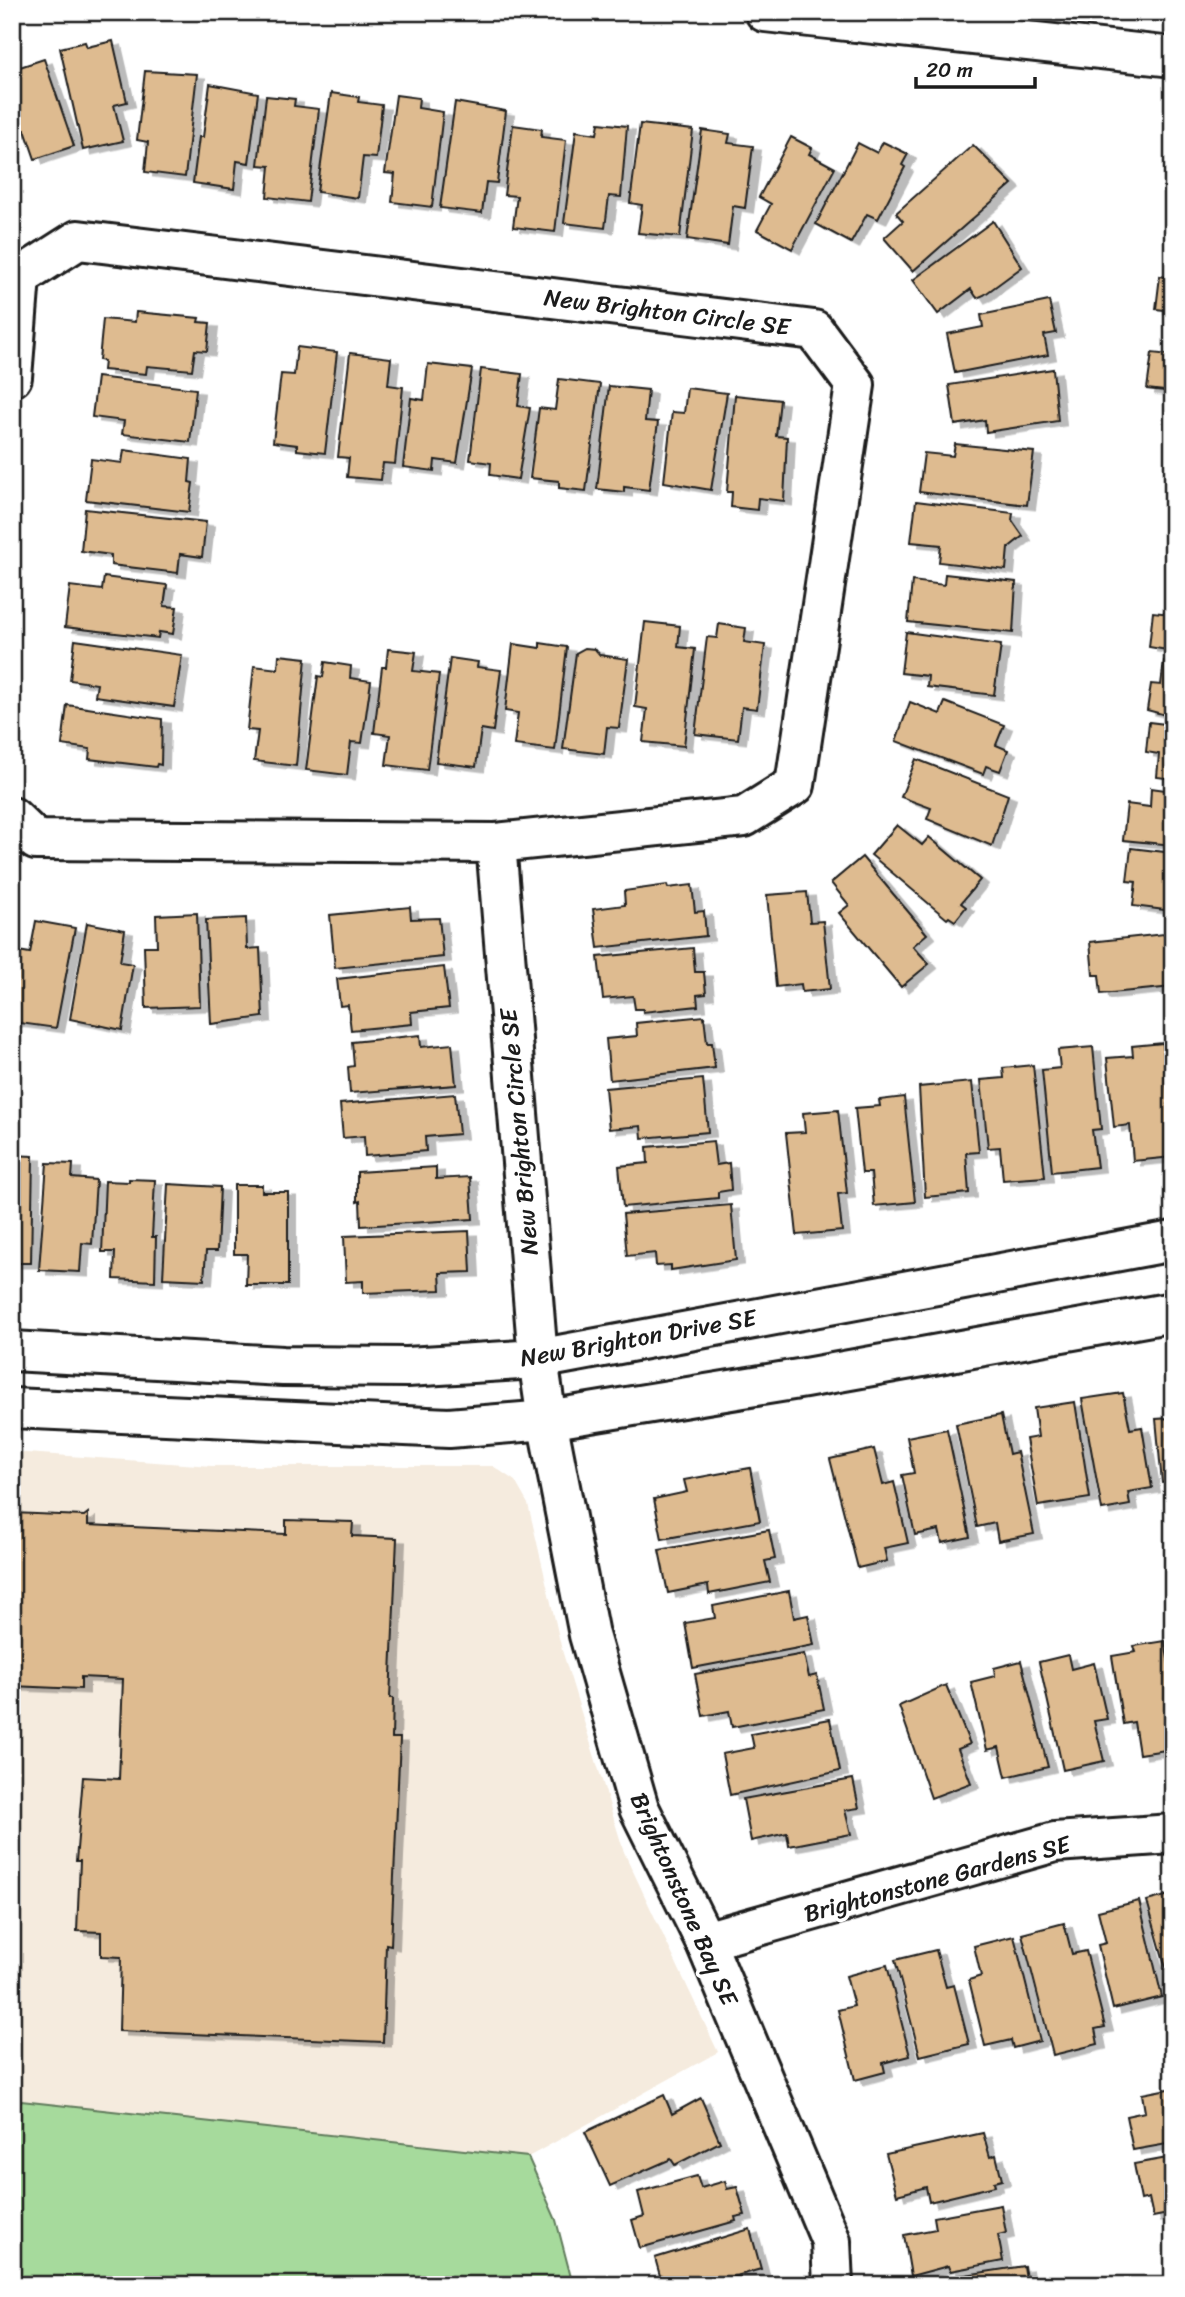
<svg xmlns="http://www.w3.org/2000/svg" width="1185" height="2297" font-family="Sriracha,sans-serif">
	<defs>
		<filter id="shadow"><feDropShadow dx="8" dy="4.5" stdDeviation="0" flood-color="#0004"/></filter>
	</defs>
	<rect width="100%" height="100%" fill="#fff"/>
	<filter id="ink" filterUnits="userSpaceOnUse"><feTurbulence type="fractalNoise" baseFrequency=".0143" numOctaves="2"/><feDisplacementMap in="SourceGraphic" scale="14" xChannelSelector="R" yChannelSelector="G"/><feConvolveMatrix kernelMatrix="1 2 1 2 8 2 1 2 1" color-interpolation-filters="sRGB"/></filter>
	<g filter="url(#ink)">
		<path fill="#f5ebde" d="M12,1452L212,1466H493L515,1481L528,1504L562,1650L624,1852L718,2052L528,2157L12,2100Z"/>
		<path fill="#a6da9c" stroke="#617b5c" stroke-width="2" d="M12,2100L528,2157L556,2220L573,2285H12Z"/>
		<g fill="#debb90" stroke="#1c1c1c" stroke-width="2" filter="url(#shadow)">
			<path d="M113,41L127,102L114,105L123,141L83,150L60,48L85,42L87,47Z"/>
			<path d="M44,59L74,146L35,159L25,130L12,133V63L18,61L20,67Z"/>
			<path d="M145,71L197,74L185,177L145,172L148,142L137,140Z"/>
			<path d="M210,84L258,93L249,163L237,161L234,189L193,183L199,137H203Z"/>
			<path d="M331,93L359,97L358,102L382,105L376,158L363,157L358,198L317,192Z"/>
			<path d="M396,95L419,98L418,108L443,112L432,207L392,202L395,174L385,173Z"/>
			<path d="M266,96L295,99L294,106L319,109L308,202L267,197L270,166L258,165Z"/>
			<path d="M455,102L506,111L497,183L486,182L482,213L440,208Z"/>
			<path d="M599,123L627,126L621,197L609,196L605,228L564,223L576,131L597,134Z"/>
			<path d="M640,124L693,130L680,237L638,233L642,205L630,203Z"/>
			<path d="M513,125L542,129L541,137L566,140L555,232L513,227L517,196L504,195Z"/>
			<path d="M702,130L730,134L728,143L753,146L745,208L733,206L728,245L687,239Z"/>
			<path d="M791,137L812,148L809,154L835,168L792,249L757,230L771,204L759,197Z"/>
			<path d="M883,142L908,154L902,165L905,167L878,219L867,214L851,243L816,224L858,143L877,153Z"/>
			<path d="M973,145L1012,184L913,271L884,238L903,221L896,213Z"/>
			<path d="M993,221L1022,267L984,295L977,298L971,289L938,314L913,280Z"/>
			<path d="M1160,276L1173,278V311L1156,309Z"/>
			<path d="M1049,301L1056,333L1044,335L1048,355L955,373L947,334L983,327L981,315Z"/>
			<path d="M136,312L199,318L198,322L210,323L207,351L195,350L192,370L147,366L146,374L103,370L104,361L99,360L103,319L135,322Z"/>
			<path d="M1172,338L1173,392L1147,389L1152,353L1170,355Z"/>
			<path d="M297,347L337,352L325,453L297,450V445L273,442L281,374L294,375Z"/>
			<path d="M350,353L391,358L388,385L403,387L395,464L383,463L381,480L347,477L349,458L338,457Z"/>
			<path d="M428,364L472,369L457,463L435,460L434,471L403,467L411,398L424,400Z"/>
			<path d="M481,369L522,374L518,406L530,408L518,479L490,475L491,463L470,460Z"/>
			<path d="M1053,369L1058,421L986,432L985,420L955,425L949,385Z"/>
			<path d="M97,377L196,389L190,442L122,434L124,421L92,417Z"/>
			<path d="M559,379L600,384L586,491L559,488V481L530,478L539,408L555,410Z"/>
			<path d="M609,386L648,390L645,421L658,422L649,490L624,487V492L597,489Z"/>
			<path d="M687,388L727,393L711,490L664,482L672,412L684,413Z"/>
			<path d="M735,395L780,400L776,436L787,437L784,501L758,498L757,510L731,507L732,492H727Z"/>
			<path d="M955,444L1034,452L1027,505L919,492L924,453L953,456Z"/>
			<path d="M124,450L191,459L189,482L193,483L189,512L86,500L91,459L122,463Z"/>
			<path d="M916,501L1013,513L1012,520L1023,536L1008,548L1006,570L939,562L941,545L911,542Z"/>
			<path d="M85,509L206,522L202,557L180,554L178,573L111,565V555L81,551Z"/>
			<path d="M945,574L1016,582L1013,633L908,622L912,581L944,585Z"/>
			<path d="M104,577L167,585L164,606L177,607L173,634L159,632L158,638L65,627L70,586L102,590Z"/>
			<path d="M1173,602V651L1149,647L1153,612L1171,614Z"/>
			<path d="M645,622L680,626L678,647L695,649L684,746L643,742L647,709L635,707Z"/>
			<path d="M719,624L746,628L744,642L765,645L757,709L742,707L738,739L695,734L707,637L717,638Z"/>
			<path d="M906,632L1001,645L994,695L927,687L928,676L901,673Z"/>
			<path d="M75,640L182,655L174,707L95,696L97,684L70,680Z"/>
			<path d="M540,643L567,647L555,750L514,745L518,713L505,711L513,644L540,648Z"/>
			<path d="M585,648L595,649L600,655L628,659L619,728L607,727L604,754L563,749L576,653Z"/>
			<path d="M388,649L416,652L413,671L439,674L427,770L386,765L390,735L374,733L382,667H386Z"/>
			<path d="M279,655L306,658L296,766L254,761L258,731L247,730L254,666L278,669Z"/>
			<path d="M450,658L478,662L477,667L501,670L493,731L481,729L476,767L436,762Z"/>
			<path d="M1164,661L1173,662V717L1147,710L1151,684L1161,685Z"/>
			<path d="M325,662L351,666L350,678L371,681L362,743L351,742L347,775L306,770L318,676L323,677Z"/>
			<path d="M910,702L940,714L945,702L1004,725L996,745L1008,750L1000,771L986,766L983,774L896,741Z"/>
			<path d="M67,705L162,719L161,765L157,764L156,767L89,759L90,749L62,745Z"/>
			<path d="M1149,722L1173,725V779L1157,777L1159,754L1146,752Z"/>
			<path d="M916,759L1008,795L992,846L927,819L931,808L901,797Z"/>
			<path d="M1151,788L1173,791V845L1123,840L1127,804L1150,807Z"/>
			<path d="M897,825L922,845L929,837L980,880L961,903L966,907L955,921L949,917L947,919L871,855Z"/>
			<path d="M1131,848L1173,853V911L1133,906L1136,882L1127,881Z"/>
			<path d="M862,857L927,934L913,946L929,964L901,987L839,913L849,905L831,883Z"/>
			<path d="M667,885L668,888L692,885L695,912L704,911L706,936L598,948L593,909L625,905L624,891Z"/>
			<path d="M807,892L810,922L823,921L830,989L802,992L801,984L776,987L767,895Z"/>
			<path d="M410,907L411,919L439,918L443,957L335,968L330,915Z"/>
			<path d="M197,913L200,1006L146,1008L144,946H157L156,915Z"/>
			<path d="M246,918L247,949L260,948L263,1017L211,1024L206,920Z"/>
			<path d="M36,921L75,928L56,1028L12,1022V983L18,951L30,953Z"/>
			<path d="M87,923L125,930L120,962L133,964L122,1030L70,1019Z"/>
			<path d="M1173,933V987L1101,994L1099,975H1093L1090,942Z"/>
			<path d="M693,948L695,972H704L706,994L697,995L698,1006L643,1012V1009H635L633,996L603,999L598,957Z"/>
			<path d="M444,967L449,1008L411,1012L412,1024L351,1030L348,1005L340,1006L337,979Z"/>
			<path d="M704,1016L707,1043H712L715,1068L610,1080L606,1039L637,1036L636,1023Z"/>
			<path d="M420,1035L421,1047L452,1044L456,1085L350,1093L348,1067L354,1066L352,1042Z"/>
			<path d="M1163,1043L1173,1157L1133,1161L1130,1125L1114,1127L1107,1058L1133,1056L1132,1046Z"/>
			<path d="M1093,1047L1101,1129L1092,1130L1097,1167L1052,1172L1042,1070L1060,1068L1058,1050Z"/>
			<path d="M1033,1065L1045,1177L1003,1180L1000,1147L988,1148L981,1080L1004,1078L1003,1068Z"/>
			<path d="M703,1079L708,1132L642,1138L641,1126L609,1129L605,1088Z"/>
			<path d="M972,1082L979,1152L966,1153L969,1193L925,1197L919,1087Z"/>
			<path d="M455,1094L459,1134L425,1137L426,1151L365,1156L364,1136L343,1138L340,1104Z"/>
			<path d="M904,1097L915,1202L874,1206L871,1173H862L855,1108L880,1106L879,1100Z"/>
			<path d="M838,1110L847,1193L838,1194L842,1231L797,1235L786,1133L805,1132L803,1113Z"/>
			<path d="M713,1141L716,1165L729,1163L731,1190L718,1192V1198L623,1207L619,1166L648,1163L647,1147Z"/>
			<path d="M12,1155L33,1156L31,1263H12Z"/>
			<path d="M47,1163L73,1164L72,1178L96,1180L92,1244L82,1243L80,1272L39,1270Z"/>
			<path d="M436,1167V1179L470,1177L473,1219L361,1226L360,1201L357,1202V1172Z"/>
			<path d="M129,1179L155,1180L152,1237H156L155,1281L114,1279L115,1252H102L105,1181L129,1182Z"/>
			<path d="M168,1184L220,1187L217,1251H206L204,1280L163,1278Z"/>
			<path d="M234,1185H262V1192H288V1285H246L247,1254H234Z"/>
			<path d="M731,1205L736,1260L671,1270V1265L656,1266L655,1253L627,1256L623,1214Z"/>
			<path d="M469,1231L471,1272L440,1273L441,1290L363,1293V1281L346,1282L344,1236Z"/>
			<path d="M1166,1387H1173V1482L1162,1483L1156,1419L1170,1418Z"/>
			<path d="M1123,1393L1130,1429L1142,1427L1152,1488L1128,1492L1130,1505L1102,1510L1082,1399Z"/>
			<path d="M1075,1402L1090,1498L1038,1506L1026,1439L1038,1437L1034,1408Z"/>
			<path d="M1001,1415L1009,1454L1017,1452L1034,1534L998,1541L995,1523L977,1527L956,1424Z"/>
			<path d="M947,1429L970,1537L942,1543L939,1530L915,1535L902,1475L914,1473L907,1437Z"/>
			<path d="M874,1449L883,1485L894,1482L908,1543L884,1548L887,1561L858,1568L830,1459Z"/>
			<path d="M750,1468L760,1521L662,1539L654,1499L687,1492L684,1480Z"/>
			<path d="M12,1513L84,1516L88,1513V1525L286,1534V1520L353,1522L352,1536L397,1538L390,1698H393L392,1738H400L391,1945L386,1944L383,2042L119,2031L121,1957L101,1956V1932L77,1931L80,1861H76L83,1777L119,1779L123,1679L81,1677V1689L12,1686Z"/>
			<path d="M769,1530L775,1559L765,1561L770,1582L709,1594L708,1585L668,1593L659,1550Z"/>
			<path d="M789,1591L794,1618L808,1615L814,1645L693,1668L685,1623L715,1618L713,1606Z"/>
			<path d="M1165,1641L1173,1689V1749L1139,1754L1134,1722L1123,1724L1112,1656L1136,1652L1134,1646Z"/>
			<path d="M804,1654L809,1677L817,1675L824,1709L732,1727L729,1711L703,1716L695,1674Z"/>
			<path d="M1068,1655L1071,1669L1094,1663L1107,1719L1094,1721L1104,1761L1063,1770L1039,1662Z"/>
			<path d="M1021,1661L1048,1767L1006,1777L999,1747L987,1750L971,1682L995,1676L994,1668Z"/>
			<path d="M946,1685L970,1744L958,1749L971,1783L931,1798L899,1706Z"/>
			<path d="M830,1719L840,1771L730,1795L722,1754L754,1748L751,1734Z"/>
			<path d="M853,1779L859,1808L845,1810L851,1834L789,1846L787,1833L751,1841L743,1799Z"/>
			<path d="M1173,1894V1993L1147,1901Z"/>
			<path d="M1139,1901L1162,1997L1113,2009L1098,1945L1106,1943L1098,1911Z"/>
			<path d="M1064,1923L1072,1954L1086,1951L1105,2027L1095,2029L1098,2044L1053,2055L1022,1934Z"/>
			<path d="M1014,1936L1040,2041L1013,2048L1011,2040L985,2046L969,1980L981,1976L974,1946Z"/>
			<path d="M936,1950L946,1987L954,1985L969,2044L920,2056L895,1960Z"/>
			<path d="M887,1965L910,2056L883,2063L885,2072L855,2080L838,2010L854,2006L846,1976Z"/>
			<path d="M1173,2088V2143L1133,2150L1126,2116L1145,2112L1142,2094Z"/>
			<path d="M664,2095L672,2114L701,2098L720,2142L675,2165L671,2159L610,2186L585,2132Z"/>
			<path d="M983,2133L990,2157L996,2155L1002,2180L994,2182L995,2186L929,2202L926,2187L897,2195L886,2154Z"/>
			<path d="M1173,2157V2213L1153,2217L1149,2198L1141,2200L1134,2164Z"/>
			<path d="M697,2176L701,2188L725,2181L727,2189L737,2187L745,2215L735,2217L736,2221L640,2248L632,2220L644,2216L638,2192Z"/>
			<path d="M1001,2205L1006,2233L998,2235L1003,2261L950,2271L948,2266L911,2276L904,2235L936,2229L934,2217Z"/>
			<path d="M750,2229L761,2269L726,2279L728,2285H659L662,2283L655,2258Z"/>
			<path d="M1024,2266L1027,2285H913V2283Z"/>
		</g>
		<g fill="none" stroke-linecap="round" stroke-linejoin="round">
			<g stroke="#1c1c1c" stroke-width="44">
				<g id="street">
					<path d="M12,377L20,277L78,240L814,330L855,385L795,785L744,817L496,843L36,840L12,817"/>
					<path d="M496,843L538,1359L547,1420L589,1635L639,1808L705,1941L831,2241L833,2285"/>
					<path d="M705,1941L1055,1842L1173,1834"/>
				</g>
			</g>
			<g stroke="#1c1c1c" stroke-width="44">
				<g id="secondary">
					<path d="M765,12L1173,57"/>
					<path d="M12,1351L283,1366L407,1367L538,1359L1173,1241"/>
					<path d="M12,1408L449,1428L547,1420L805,1378L1173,1312"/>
				</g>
			</g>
			<use href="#street" stroke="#fff" stroke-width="38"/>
			<use href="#secondary" stroke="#fff" stroke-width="38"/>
		</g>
	</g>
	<g text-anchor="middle" stroke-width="7" stroke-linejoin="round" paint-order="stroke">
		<g font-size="24" fill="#1c1c1c" stroke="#fff">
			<text transform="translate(667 312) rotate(7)" y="8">New Brighton Circle SE</text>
			<text transform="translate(519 1132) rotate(-95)" y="8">New Brighton Circle SE</text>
			<text transform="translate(638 1338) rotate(-10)" y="8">New Brighton Drive SE</text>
			<text transform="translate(937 1879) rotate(-15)" y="8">Brightonstone Gardens SE</text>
			<text transform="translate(684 1899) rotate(66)" y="8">Brightonstone Bay SE</text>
		</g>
	</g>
	<rect width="1185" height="2297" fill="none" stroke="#fff" stroke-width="42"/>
	<rect x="21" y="21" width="1143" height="2255" fill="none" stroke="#1c1c1c" stroke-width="2.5" filter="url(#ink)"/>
	<path d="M916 77v10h119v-10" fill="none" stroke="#1c1c1c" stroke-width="3.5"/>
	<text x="926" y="77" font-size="21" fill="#1c1c1c" stroke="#ffffff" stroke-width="5" paint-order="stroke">20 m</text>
</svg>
